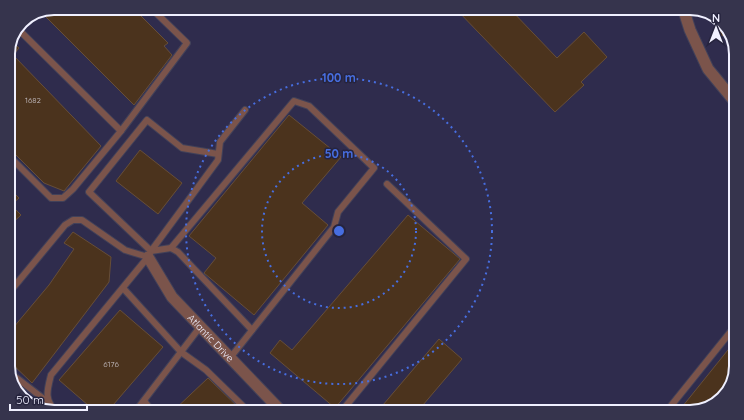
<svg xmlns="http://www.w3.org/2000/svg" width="744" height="420" font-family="Quicksand,sans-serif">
	<rect width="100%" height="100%" fill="#26243e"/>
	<path fill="#2f2c4d" d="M54,8H690L713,14L730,31L736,51V366L730,389L713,406L690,412H54L31,406L14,389L8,369V51L22,21Z"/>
	<g fill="#4b331d" stroke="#674e37">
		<path d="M54,8H133L168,43L164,46L172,55L134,105L42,13Z"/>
		<path d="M455,8H509L557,58L584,32L607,57L581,82L584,85L555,112Z"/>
		<path d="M715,16L730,31L731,34L719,36Z"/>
		<path d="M12,42L19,48L13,55L101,146L64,191L44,183L8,147V51Z"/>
		<path d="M289,115L341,157L302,203L328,225L254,315L204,273L216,258L189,236Z"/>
		<path d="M140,150L182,183L158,214L116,181Z"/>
		<path d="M8,187L19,198L11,205L21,215L8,227Z"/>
		<path d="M408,215L460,259L335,408L270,353L280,340L292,350Z"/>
		<path d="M73,232L111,257L109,282L32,383L8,360V334L49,285L74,249L64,243Z"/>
		<path d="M120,310L163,347L107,412H96L59,380Z"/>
		<path d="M439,339L462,359L417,412H377Z"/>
		<path d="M736,340V366L730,389L713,406L690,412H678Z"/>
		<path d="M208,378L243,412H172Z"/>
	</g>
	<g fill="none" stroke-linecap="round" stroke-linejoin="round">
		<g stroke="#424159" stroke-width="8">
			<g id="service">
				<path d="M18,29L121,131L187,43L151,8"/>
				<path d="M218,154L182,148L147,120L89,192L151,251L171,248L178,252L252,330"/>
				<path d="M8,155L51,198H63L73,189L121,131"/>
				<path d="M171,248L294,101L309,106L374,168L338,212L334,227L230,358"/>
				<path d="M123,288L181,352L206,370L249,412"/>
				<path d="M8,294L65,225L73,220H82L125,250L148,257"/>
				<path d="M9,372L49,403"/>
				<path d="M144,401L153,412"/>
				<path d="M56,412C44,399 47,391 51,375L148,257L151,251L218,160L220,142L245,110"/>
				<path d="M135,412L200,327"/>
				<path d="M341,412L466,259L387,184"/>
				<path d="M666,412L736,325"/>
			</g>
		</g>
		<g stroke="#424159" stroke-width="13">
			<g id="minor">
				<path d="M683,8L690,30L708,69L736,103"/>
				<path id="s1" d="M148,257L172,297L282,412"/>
			</g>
		</g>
		<use href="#service" stroke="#7b544b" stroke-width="6"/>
		<use href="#minor" stroke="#7b544b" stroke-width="11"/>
	</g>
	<g fill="none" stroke="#476ee0" stroke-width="2" stroke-dasharray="2 4">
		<circle cx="339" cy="231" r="77"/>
		<circle cx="339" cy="231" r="153"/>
	</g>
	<g text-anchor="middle" stroke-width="3" stroke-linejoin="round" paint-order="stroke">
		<g font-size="8" fill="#c7c1c6">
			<text x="33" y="103">1682</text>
			<text x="111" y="367">6176</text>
		</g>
		<g font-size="10" fill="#f0f0ff" stroke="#26243e">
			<text dy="4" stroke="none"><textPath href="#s1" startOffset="103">Atlantic Drive</textPath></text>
		</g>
	</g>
	<path d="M0 0H744V420H0ZM54 15H690A39 39 0 0 1 729 54V366A39 39 0 0 1 690 405H54A39 39 0 0 1 15 366V54A39 39 0 0 1 54 15Z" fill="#36344d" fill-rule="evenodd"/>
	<path fill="none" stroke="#f0f0ff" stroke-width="2" d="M54 15H690A39 39 0 0 1 729 54V366A39 39 0 0 1 690 405H54A39 39 0 0 1 15 366V54A39 39 0 0 1 54 15Z"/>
	<circle cx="339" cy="231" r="6" fill="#476ee0" stroke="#26243e" stroke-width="2"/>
	<g font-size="12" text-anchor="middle" font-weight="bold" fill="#476ee0" stroke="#26243e" stroke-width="3" stroke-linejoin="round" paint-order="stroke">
		<text x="339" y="82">100 m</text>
		<text x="339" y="158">50 m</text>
	</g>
	<g transform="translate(716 28)" stroke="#26243e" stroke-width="3" paint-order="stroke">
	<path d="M0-3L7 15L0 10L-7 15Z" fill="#f0f0ff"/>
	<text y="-6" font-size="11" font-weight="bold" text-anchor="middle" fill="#f0f0ff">N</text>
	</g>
	<path d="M10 404v6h77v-6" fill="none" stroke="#f0f0ff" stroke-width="2"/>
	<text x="16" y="404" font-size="12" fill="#f0f0ff" stroke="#26243e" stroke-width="3" paint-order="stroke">50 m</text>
</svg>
